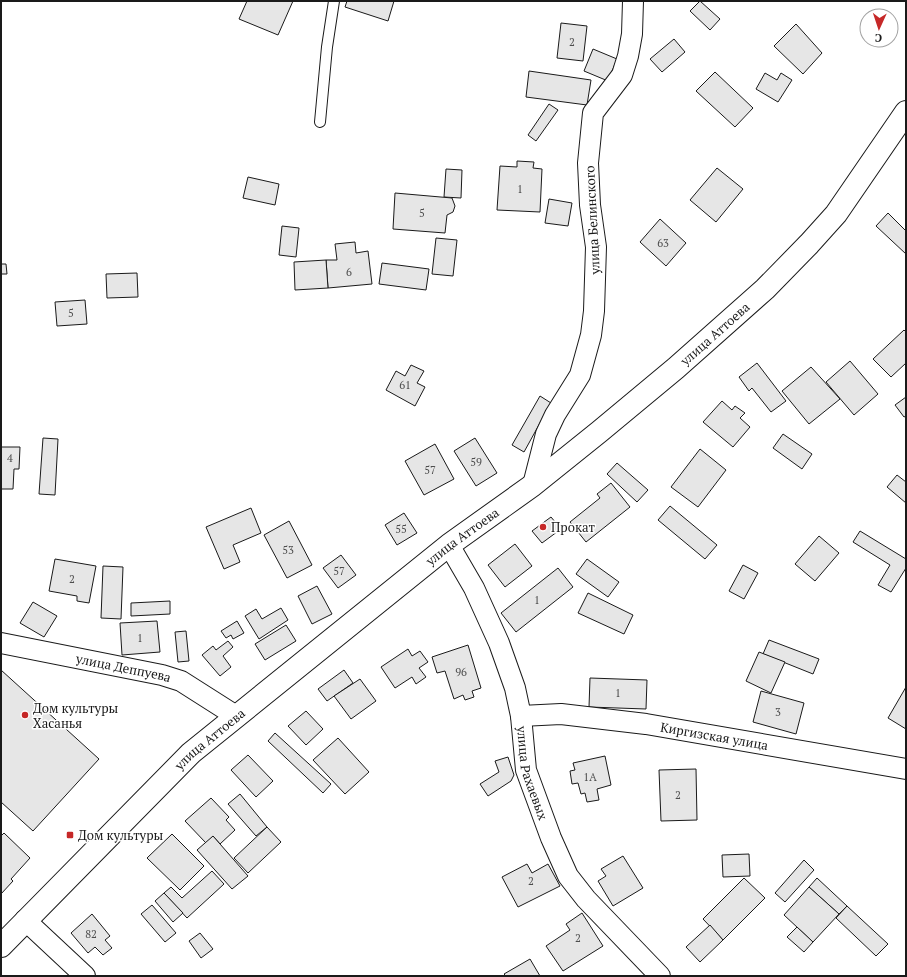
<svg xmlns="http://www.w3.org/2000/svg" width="907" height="977" font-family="'PT Serif',serif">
	<rect width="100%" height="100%" fill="#fff"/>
	<g fill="#e6e6e6" stroke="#1a1a1a">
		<path d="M247,1H293L278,35L239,19Z"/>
		<path d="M347,1H394L388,21L345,7Z"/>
		<path d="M700,1L720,19L710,30L690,11Z"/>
		<path d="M561,23L587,26L583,61L557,58Z"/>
		<path d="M796,24L822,53L803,74L774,46Z"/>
		<path d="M674,39L685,52L662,72L650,59Z"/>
		<path d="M593,49L617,59L608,81L584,71Z"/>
		<path d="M529,71L591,80L587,105L526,97Z"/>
		<path d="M715,72L753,108L735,127L696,91Z"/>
		<path d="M765,73L777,80L781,73L792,80L778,102L756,89Z"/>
		<path d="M549,104L558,110L536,141L528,135Z"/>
		<path d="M517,161L534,162L533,168L542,169L540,212L497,210L500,166L517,167Z"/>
		<path d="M717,168L743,189L716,222L690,200Z"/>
		<path d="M446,169L462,170L461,198L444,197Z"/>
		<path d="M248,177L279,184L275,205L243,198Z"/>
		<path d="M395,193L452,198L455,206L453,212L447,215L445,233L393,229Z"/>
		<path d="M549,199L572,203L568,226L545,223Z"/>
		<path d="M888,213L906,231V254L876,226Z"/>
		<path d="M660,219L686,243L666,266L640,242Z"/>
		<path d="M282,226L299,228L296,257L279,255Z"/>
		<path d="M436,238L457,240L453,276L432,274Z"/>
		<path d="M355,242L356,253L368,251L372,284L328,288L326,260H337L335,244Z"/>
		<path d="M326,260L328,288L295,290L294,262Z"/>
		<path d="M382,263L429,269L426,290L379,284Z"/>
		<path d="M1,264H6L7,274H1Z"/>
		<path d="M137,273L138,297L107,298L106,274Z"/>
		<path d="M85,300L87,324L57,326L55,302Z"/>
		<path d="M904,330L906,332V363L891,377L873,359Z"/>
		<path d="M850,361L878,394L854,415L826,382Z"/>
		<path d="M757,363L786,401L771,412L752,388L749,391L739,377Z"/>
		<path d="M411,365L424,371L417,383L425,387L415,406L386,390L396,371L405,376Z"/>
		<path d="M811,367L840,399L809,424L782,391Z"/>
		<path d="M540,396L551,403L524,452L512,445Z"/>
		<path d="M906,397V416L904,417L895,405Z"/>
		<path d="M722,401L732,410L735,406L745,413L740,418L750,427L733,447L703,422Z"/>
		<path d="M783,434L812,454L802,469L773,448Z"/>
		<path d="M43,438L58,439L55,495L39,494Z"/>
		<path d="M475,438L497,473L476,486L454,451Z"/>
		<path d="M435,444L454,479L424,495L405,461Z"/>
		<path d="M1,447H20L19,469H14L13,489H1Z"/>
		<path d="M700,449L726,470L698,507L671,487Z"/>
		<path d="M617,463L648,490L637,502L607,474Z"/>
		<path d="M897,475L906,482V503L887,487Z"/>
		<path d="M611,483L630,507L586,542L570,522L600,498L597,494Z"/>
		<path d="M670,506L717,545L705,559L658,520Z"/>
		<path d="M251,508L261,533L233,545L240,562L224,569L206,527Z"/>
		<path d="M404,513L417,533L397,545L385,525Z"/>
		<path d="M551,517L561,529L542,543L532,531Z"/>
		<path d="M289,521L312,565L287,578L264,535Z"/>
		<path d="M860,531L906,559V568L891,592L878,585L890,565L853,542Z"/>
		<path d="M819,536L839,553L815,581L795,564Z"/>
		<path d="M515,544L532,566L505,587L488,565Z"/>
		<path d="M341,555L356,575L338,588L323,568Z"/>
		<path d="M55,559L96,566L89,603L77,601V596L49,591Z"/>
		<path d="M587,559L619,582L608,597L576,574Z"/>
		<path d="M743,565L758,573L744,599L729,591Z"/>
		<path d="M103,566L123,567L121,619L101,618Z"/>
		<path d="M558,568L573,587L516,632L501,613Z"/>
		<path d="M317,586L332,614L312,624L298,596Z"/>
		<path d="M588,593L633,615L624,634L578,613Z"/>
		<path d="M170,601V614L131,616V603Z"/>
		<path d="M33,602L57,616L44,637L20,623Z"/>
		<path d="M281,608L288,620L259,639L245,616L256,609L262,619Z"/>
		<path d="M157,621L160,652L122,655L120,623Z"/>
		<path d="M237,621L244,633L233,639L231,635L226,638L221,631Z"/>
		<path d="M286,625L296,641L265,660L255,644Z"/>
		<path d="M186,631L189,661L178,662L175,632Z"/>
		<path d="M769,640L819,659L813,674L763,654Z"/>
		<path d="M228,641L233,647L223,656L231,667L220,676L202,655L213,646L216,650Z"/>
		<path d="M468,645L481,688L472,691L474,697L465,700L463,695L454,699L445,671L437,673L432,657Z"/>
		<path d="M408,649L412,656L420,651L428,662L419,668L426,677L416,684L412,677L395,688L381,667Z"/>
		<path d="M759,652L785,662L771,693L746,681Z"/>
		<path d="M1,670L99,759L33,831L1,802Z"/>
		<path d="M344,670L353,683L327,701L318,689Z"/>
		<path d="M590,678L647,680L646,709L589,707Z"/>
		<path d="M360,679L376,701L351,719L334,696Z"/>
		<path d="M906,687V729L888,718Z"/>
		<path d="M761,691L804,703L796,734L753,722Z"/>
		<path d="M306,711L323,729L306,745L288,726Z"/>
		<path d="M275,733L331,784L323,793L268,741Z"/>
		<path d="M338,738L369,772L345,794L313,760Z"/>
		<path d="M248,755L273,781L256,797L231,770Z"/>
		<path d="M605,756L611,785L597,789L599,800L587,802L585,793L581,794L578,783L572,784L570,771L575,770L573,763Z"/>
		<path d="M508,757L514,775L511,781L488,796L480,784L499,772L495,761Z"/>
		<path d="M696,769L697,820L661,821L659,770Z"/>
		<path d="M240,794L267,827L256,836L228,804Z"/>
		<path d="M211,798L229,817L226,820L235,830L220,844L213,836L206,843L185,821Z"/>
		<path d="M267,827L281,842L248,873L234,858Z"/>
		<path d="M4,833L30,858L11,879L13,881L1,894V836Z"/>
		<path d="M172,834L204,866L180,890L147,858Z"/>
		<path d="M213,836L248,876L232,889L197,850Z"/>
		<path d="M749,854L750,876L723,877L722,855Z"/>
		<path d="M623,856L643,888L613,906L598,881L606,876L601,869Z"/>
		<path d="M804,860L814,870L785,902L775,893Z"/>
		<path d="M527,864L532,873L548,864L560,886L518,907L502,877Z"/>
		<path d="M212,871L224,884L187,918L164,893L171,887L182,898Z"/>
		<path d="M744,878L765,898L723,940L703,919Z"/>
		<path d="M817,878L847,906L839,914L809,887Z"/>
		<path d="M809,887L839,914L813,942L784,915Z"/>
		<path d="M164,893L183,913L173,922L155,901Z"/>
		<path d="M152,905L176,933L165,942L141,914Z"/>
		<path d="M847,906L888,944L876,956L836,918Z"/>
		<path d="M582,913L603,946L563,971L546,946L570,930L566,924Z"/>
		<path d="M92,914L110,936L105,940L112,948L103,955L95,947L88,953L71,933Z"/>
		<path d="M710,925L723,940L700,962L686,947Z"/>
		<path d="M797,927L813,942L804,952L787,937Z"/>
		<path d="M200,933L213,949L201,958L189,941Z"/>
		<path d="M530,959L540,976H506L504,974Z"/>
	</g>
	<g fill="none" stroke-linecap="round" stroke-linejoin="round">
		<g stroke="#1a1a1a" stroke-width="12">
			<path id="lane" d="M320,122L327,47L334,1"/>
		</g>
		<g stroke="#1a1a1a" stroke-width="22">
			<g id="street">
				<path d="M533,485L546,434L555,415L580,375L591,335L594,311L596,247L590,205L588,163L593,113L622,75L628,56L632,34L633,1"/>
				<path id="s1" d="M449,545L474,588L499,643L515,688L521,716L526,770L551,838L568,876L586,899L660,976"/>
				<path id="s2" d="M1,643L162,675L181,681L236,716"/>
				<path id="s3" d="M521,716L561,714L646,724L906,769"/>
				<path d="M25,920L85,976"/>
			</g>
		</g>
		<g stroke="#1a1a1a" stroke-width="24">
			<g id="secondary">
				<path id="s4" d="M1,946L191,753L449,545L533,485L599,432L676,368L765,289L809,244L836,214L906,112"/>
			</g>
		</g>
		<use href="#lane" stroke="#fff" stroke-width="10"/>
		<use href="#street" stroke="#fff" stroke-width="20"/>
		<use href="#secondary" stroke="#fff" stroke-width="22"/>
	</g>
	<g fill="#c62828" stroke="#fff" stroke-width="1.5">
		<circle cx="543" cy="527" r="4"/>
		<circle cx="25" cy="715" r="4"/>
		<rect x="66" y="831" width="8" height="8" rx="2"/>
	</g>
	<g text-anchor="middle" stroke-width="3" stroke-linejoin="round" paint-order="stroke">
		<g font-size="11" fill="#4d4d4d">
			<text x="572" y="46">2</text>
			<text x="520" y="193">1</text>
			<text x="422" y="217">5</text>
			<text x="663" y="247">63</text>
			<text x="349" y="276">6</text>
			<text x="71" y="317">5</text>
			<text x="405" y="389">61</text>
			<text x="10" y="462">4</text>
			<text x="476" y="466">59</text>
			<text x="430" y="474">57</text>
			<text x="401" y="533">55</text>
			<text x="288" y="554">53</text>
			<text x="339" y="575">57</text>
			<text x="72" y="583">2</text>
			<text x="537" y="604">1</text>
			<text x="140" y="642">1</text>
			<text x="461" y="676">96</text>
			<text x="618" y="697">1</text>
			<text x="778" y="716">3</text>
			<text x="590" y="781">1А</text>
			<text x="678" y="799">2</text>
			<text x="531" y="885">2</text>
			<text x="91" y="938">82</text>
			<text x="578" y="942">2</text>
		</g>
		<g font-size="13" fill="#1a1a1a" stroke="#fff">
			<text transform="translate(592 220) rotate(-93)" y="5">улица Белинского</text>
			<text dy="5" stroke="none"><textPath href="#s4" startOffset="942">улица Аттоева</textPath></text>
			<text dy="5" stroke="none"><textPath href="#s4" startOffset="618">улица Аттоева</textPath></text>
			<text dy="5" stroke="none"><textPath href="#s2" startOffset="125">улица Деппуева</textPath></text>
			<text dy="5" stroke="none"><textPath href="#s3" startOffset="195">Киргизская улица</textPath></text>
			<text dy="5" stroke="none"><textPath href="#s4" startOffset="294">улица Аттоева</textPath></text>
			<text dy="5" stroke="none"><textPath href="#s1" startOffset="245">улица Рахаевых</textPath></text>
		</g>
		<g font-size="13" fill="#1a1a1a" stroke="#fff" text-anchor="start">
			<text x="551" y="532">Прокат</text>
			<text x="33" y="713">Дом культуры<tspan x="33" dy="15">Хасанья</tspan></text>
			<text x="78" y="840">Дом культуры</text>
		</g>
	</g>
	<rect width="907" height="977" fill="none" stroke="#1a1a1a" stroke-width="4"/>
	<g transform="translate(879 28) rotate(183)"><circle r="19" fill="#ffffff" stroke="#a3a3a3"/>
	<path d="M0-3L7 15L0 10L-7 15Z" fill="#c62828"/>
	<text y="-6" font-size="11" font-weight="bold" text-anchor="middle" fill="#1a1a1a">С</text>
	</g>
</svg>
